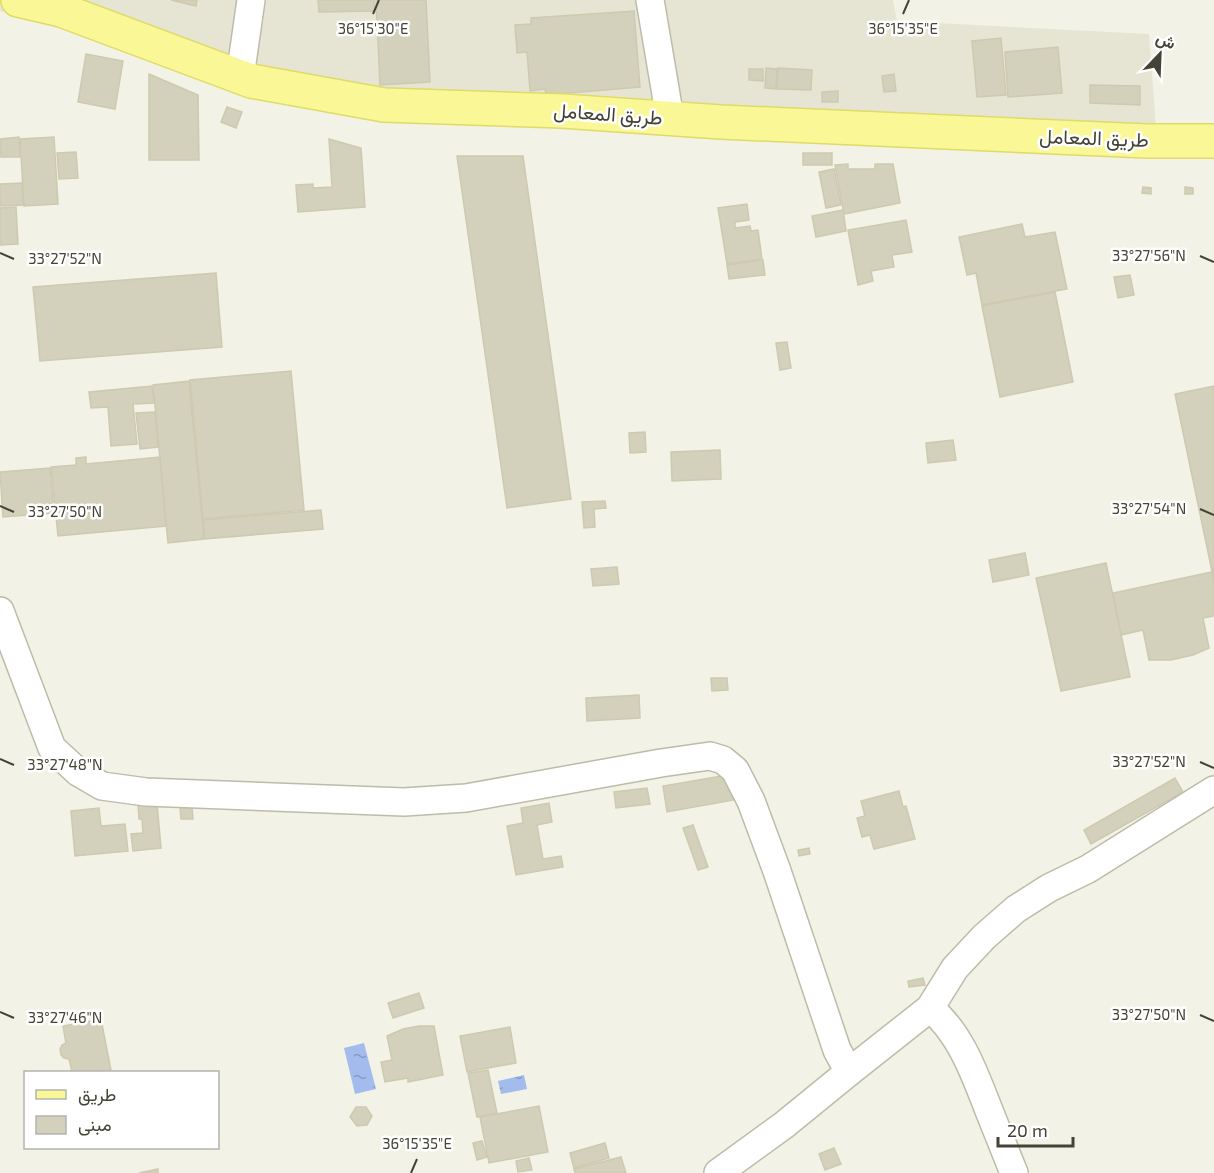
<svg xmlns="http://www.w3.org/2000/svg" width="1214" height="1173" font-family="'Exo 2',Vazirmatn,sans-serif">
	<defs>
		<pattern id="water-ripples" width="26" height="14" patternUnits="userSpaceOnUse" patternTransform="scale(1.5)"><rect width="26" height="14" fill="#a3bced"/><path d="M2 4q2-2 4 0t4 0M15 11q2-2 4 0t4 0" fill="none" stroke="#869ac1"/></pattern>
	</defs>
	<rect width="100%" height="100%" fill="#f2f2e6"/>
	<path fill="#e6e5d4" d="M0,0H893L897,21L1149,34L1158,155L387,118L57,24L0,11Z"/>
	<g fill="url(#water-ripples)">
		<path d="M364,1043L376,1089L355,1094L344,1048Z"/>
		<path d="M524,1075L527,1089L501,1094L498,1081Z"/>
	</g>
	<g fill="#d3d0bb" stroke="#cecaaf" stroke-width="1.5">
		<path d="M171,0H197L196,6Z"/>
		<path d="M318,0H374L375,11L319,12Z"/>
		<path d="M376,0H426L430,82L380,85Z"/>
		<path d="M634,11L640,87L546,95L545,89L530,91L527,52L517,53L515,25L531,24V18Z"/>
		<path d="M1001,38L1006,95L977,97L972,41Z"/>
		<path d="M1058,47L1062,93L1008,97L1005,52Z"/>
		<path d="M86,54L123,61L115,109L78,102Z"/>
		<path d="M766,68L777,69L776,89L765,88Z"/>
		<path d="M778,68L812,70L811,90L777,89Z"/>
		<path d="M749,69H763V81L749,80Z"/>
		<path d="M149,74L198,95L199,160H149Z"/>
		<path d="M894,74L896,91L884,92L882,76Z"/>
		<path d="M1090,85L1140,86V105L1090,103Z"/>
		<path d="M838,91V102H822V92Z"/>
		<path d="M227,107L242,112L236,128L221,122Z"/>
		<path d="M19,137L20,157H1L0,139Z"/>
		<path d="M54,137L58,204L24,206L20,139Z"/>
		<path d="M329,139L361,148L365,207L298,212L296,185L313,184V188L332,187Z"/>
		<path d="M76,152L78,178L59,179L57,153Z"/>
		<rect x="803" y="153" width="29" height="12"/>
		<path d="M457,156H523L571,499L507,508Z"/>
		<path d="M848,164V169H875V164H893L900,203L844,214L835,165Z"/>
		<path d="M834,169L841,205L826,208L819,172Z"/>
		<path d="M22,183L23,205L0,206V184Z"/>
		<path d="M1143,187L1151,188V194L1142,193Z"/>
		<path d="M1185,187L1193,188V194H1185Z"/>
		<path d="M747,204L749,220L735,222V228L750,226L751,231L758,230L762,259L727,264L718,208Z"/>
		<path d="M16,207L18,244L0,245V208Z"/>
		<path d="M843,210L846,231L816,237L812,216Z"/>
		<path d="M906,220L912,252L892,255L894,267L871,271L873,281L858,285L848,230Z"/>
		<path d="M1022,224L1025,237L1055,232L1067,289L982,305L976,273L967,275L959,237Z"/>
		<path d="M763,260L765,275L729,279L727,265Z"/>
		<path d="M216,273L222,347L40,361L33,287Z"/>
		<path d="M1130,275L1134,295L1118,298L1114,277Z"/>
		<path d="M1055,292L1073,382L1000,397L982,306Z"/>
		<path d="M787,342L791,368L780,370L776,343Z"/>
		<path d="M291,371L304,510L203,519L190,380Z"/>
		<path d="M189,381L204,539L168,543L153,385Z"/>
		<path d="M152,386L154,403L133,404L137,444L111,446L108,407L91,408L89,392Z"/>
		<path d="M1214,386V581L1175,394Z"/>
		<path d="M155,412L158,447L140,449L136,413Z"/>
		<path d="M645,432L646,452L630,453L629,433Z"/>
		<path d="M953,440L956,460L928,463L926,443Z"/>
		<path d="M720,450L721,479L672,481L671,452Z"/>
		<path d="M86,457V464L160,457L166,526L58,536L51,467L76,465V458Z"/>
		<path d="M50,468L54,513L3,517L0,472Z"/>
		<path d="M605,501L606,508L594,509L595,527L584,528L582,502Z"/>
		<path d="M321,510L323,529L205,539L203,520Z"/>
		<path d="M1025,553L1029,575L993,582L989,560Z"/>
		<path d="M1106,563L1130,677L1061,691L1036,578Z"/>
		<path d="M617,567L619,584L593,586L591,569Z"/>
		<path d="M1212,572L1214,581V616L1203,618L1209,648L1193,655L1171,660H1149L1143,630L1121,635L1113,593Z"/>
		<path d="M711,678H727L728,690L712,691Z"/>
		<path d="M639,695L640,718L587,721L586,698Z"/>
		<path d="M727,775L739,799L667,812L663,786Z"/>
		<path d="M1175,778L1183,792L1091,844L1084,830Z"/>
		<path d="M647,788L650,804L616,808L614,792Z"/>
		<path d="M899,791L903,807L906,806L915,839L874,849L870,835L862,837L857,818L865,816L861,801Z"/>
		<path d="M157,803L161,848L133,851L131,834L143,833L142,819H139L138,805Z"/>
		<path d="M549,803L552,822L537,825L543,859L561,856L563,867L516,875L507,826L523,823L521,808Z"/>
		<path d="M192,807L193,819H181L180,808Z"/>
		<path d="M99,808L101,826L125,824L128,851L75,856L71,811Z"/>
		<path d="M693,825L708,867L698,870L683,828Z"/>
		<path d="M809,848L810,854L799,856L798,850Z"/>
		<path d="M923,978L925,985L909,987L908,981Z"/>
		<path d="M419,993L424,1008L393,1018L388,1003Z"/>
		<path d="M101,1019L111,1070L97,1072H72L69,1059L64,1058L61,1055L60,1049L62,1045L66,1043L63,1026Z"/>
		<path d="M419,1026H434L443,1075L408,1082V1078L385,1082L381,1062L392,1060L387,1036L403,1029Z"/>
		<path d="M510,1027L516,1063L467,1072L460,1036Z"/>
		<path d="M488,1070L497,1113L477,1117L468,1073Z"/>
		<path d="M539,1106L548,1152L489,1163L480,1117Z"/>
		<path d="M356,1107H366L372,1116L367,1125L357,1126L350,1117Z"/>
		<path d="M482,1141L487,1157L477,1160L473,1143Z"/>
		<path d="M605,1143L609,1158L574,1168L570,1153Z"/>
		<path d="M834,1148L841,1164L825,1170L819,1154Z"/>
		<path d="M621,1157L626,1173H575L574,1169Z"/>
		<path d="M529,1158L532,1170L518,1172L516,1161Z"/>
		<path d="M158,1169V1173H139Z"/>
	</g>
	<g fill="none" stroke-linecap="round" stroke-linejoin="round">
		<g stroke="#bdbca9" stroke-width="30">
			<g id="minor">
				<path d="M650,0L670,118"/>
				<path d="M240,77L251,0"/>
				<path d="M0,611L52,748L78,772L102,786L146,792L404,802L466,798L661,763L710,756L723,760L735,770L751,801L777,871L837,1050L849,1072"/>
				<path d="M930,1008C960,1033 974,1072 988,1108C997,1130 1005,1151 1014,1173"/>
				<path d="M718,1173L784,1125L849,1072L930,1008L955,968L984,937L1016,909L1049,888L1088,869L1214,790"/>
			</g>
		</g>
		<g stroke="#dfdb67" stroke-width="36">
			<path id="major" d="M18,0L61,10L251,81L384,105L562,111L721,122L1147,141H1214"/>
		</g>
		<use href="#minor" stroke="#fff" stroke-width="27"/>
		<use href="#major" stroke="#faf896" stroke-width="33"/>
	</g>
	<path fill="none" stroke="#444335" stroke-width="2" d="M373,14L379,0M903,14L909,0M0,253L14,259M1200,256L1214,262M0,506L14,512M1200,509L1214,515M0,759L14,765M1200,762L1214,768M0,1012L14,1018M1200,1015L1214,1021M411,1173L417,1159"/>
	<g text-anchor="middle" stroke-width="5" stroke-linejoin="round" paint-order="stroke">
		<g font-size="20" fill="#444335" stroke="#fff">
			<text transform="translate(608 114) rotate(4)" y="7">طريق المعامل</text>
			<text transform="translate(1094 138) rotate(2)" y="7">طريق المعامل</text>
		</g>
	</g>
	<g font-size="15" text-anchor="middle" fill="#444335" stroke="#fff" stroke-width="5" stroke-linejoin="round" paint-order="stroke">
		<text x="373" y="34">36°15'30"E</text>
		<text x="903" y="34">36°15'35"E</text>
		<text x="1149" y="261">33°27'56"N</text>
		<text x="65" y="264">33°27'52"N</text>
		<text x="1149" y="514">33°27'54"N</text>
		<text x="65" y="517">33°27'50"N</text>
		<text x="1149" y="767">33°27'52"N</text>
		<text x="65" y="770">33°27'48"N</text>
		<text x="1149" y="1020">33°27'50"N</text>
		<text x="65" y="1023">33°27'46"N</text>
		<text x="417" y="1149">36°15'35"E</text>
	</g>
	<rect x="24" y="1071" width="195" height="78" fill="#ffffff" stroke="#b4b4ae" stroke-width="1.5"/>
	<rect x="36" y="1090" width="30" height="9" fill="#faf896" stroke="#b4b4ae" stroke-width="1.5"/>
	<text x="78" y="1101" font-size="18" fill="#444335">طريق</text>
	<rect x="36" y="1116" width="30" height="18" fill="#d3d0bb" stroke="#b4b4ae" stroke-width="1.5"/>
	<text x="78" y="1131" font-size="18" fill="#444335">مبنى</text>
	<g transform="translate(1160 54) rotate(23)" stroke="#ffffff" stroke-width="4.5" paint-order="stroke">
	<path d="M0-4.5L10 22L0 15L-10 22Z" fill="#444335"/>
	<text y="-9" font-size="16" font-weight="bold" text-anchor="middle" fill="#444335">ش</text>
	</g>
	<path d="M998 1137v9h75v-9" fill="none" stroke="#444335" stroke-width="3"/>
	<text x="1007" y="1137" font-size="18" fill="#444335" stroke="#ffffff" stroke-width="4.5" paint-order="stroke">20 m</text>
</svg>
